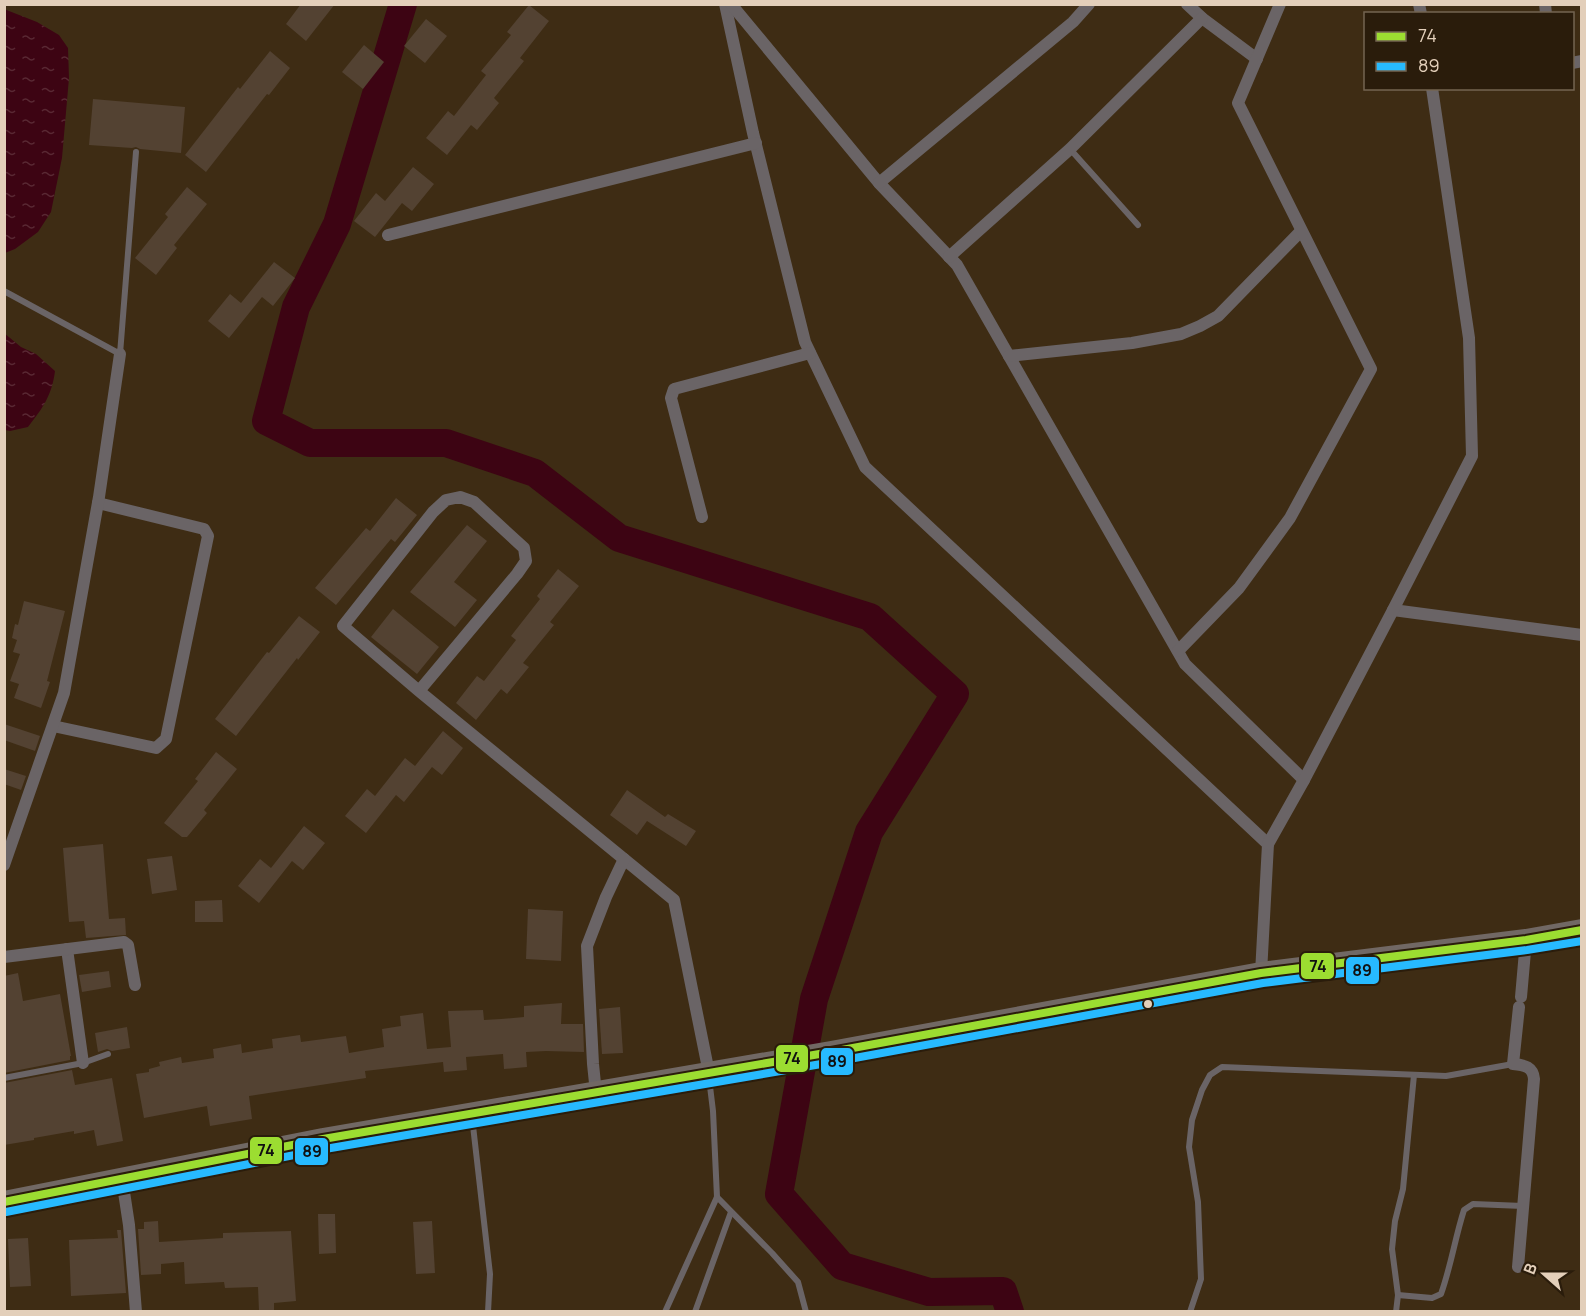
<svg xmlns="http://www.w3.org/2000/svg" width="1586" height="1316" font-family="Manrope,sans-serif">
	<defs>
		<pattern id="water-ripples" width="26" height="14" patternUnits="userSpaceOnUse" patternTransform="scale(1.5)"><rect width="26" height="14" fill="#3d0413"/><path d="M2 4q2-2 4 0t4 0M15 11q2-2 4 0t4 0" fill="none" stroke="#592833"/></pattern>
	</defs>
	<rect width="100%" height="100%" fill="#3e2c14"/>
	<g fill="url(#water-ripples)">
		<path d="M4,9L37,22L59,35L68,48L69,78L62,158L51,212L38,232L15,249L5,253Z"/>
		<path d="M4,333L21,347L36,354L55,371C52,395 43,408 28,427L10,431L5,430Z"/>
	</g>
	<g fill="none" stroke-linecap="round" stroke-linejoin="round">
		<path stroke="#3d0413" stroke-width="28" d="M403,4L337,224L296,307L266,421L310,443H446L535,473L619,538L870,617L955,694L869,832L814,999L779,1194L842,1266L929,1292L1003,1291L1010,1312"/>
	</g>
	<g fill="#534232">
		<path d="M301,4H335L306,41L286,24Z"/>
		<path d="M529,5L549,21L520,58L524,61L494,98L499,103L477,130L471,125L447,155L426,138L448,111L454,116L486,75L481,71L511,35L507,32Z"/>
		<path d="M426,19L447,36L425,63L404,46Z"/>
		<path d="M364,45L384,62L363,89L342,72Z"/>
		<path d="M270,51L290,68L269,95L267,94L206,172L185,155L238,87L240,89Z"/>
		<path d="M93,99L185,107L181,153L140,149L136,147L132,148L89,145Z"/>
		<path d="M413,167L434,184L412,211L402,203L375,237L354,221L376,193L385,201Z"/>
		<path d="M187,187L207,204L174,245L177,248L156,275L135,258L168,217L165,214Z"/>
		<path d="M274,262L295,278L273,306L262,297L229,338L208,321L230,294L241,303Z"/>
		<path d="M396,498L417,515L395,542L391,539L336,605L315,588L366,528L370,531Z"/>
		<path d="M467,525L487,541L454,582L477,600L455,627L410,592Z"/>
		<path d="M558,569L579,586L550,622L554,625L523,663L529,667L507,694L501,689L476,720L456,703L477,676L484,681L516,640L511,636L540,599L537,596Z"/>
		<path d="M24,601L65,611L47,681L50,682L41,708L14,698L19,684L10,681L20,654L13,652L17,640L12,638L15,624L18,625Z"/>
		<path d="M393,609L439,647L417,674L371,637Z"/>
		<path d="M299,616L320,632L298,660L297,658L236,736L215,719L267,652L269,653Z"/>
		<path d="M4,724L40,736L35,751L4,740Z"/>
		<path d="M443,731L463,748L442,775L432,767L404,802L396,795L366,833L345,816L367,789L375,796L405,758L415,766Z"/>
		<path d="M216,752L237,769L204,810L207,813L187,837H182L164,823L198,781L195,779Z"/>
		<path d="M4,769L26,776L21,790L4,784Z"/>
		<path d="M627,790L665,817L668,814L696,831L686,846L647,821L637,835L610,815Z"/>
		<path d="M304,826L325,843L303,870L292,861L259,903L238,886L260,859L271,868Z"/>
		<path d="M103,844L109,919L125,918L126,935L86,938L84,921L69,922L63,848Z"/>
		<path d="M172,856L177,890L152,894L147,859Z"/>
		<path d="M222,900L223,922H195V901Z"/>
		<path d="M528,909L563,911L561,961L526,959Z"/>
		<path d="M109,971L111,987L82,992L79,975Z"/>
		<path d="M18,973L23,1001L60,994L71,1056H70V1060L4,1073V976Z"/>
		<path d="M562,1003L561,1024H583L584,1052L546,1051L526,1052L527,1067L504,1069L503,1054L466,1057L467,1070L444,1072L443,1062L365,1071L366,1078L249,1096L252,1119L210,1126L207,1106L144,1118L136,1074L149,1072V1069L160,1066L159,1062L181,1057L182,1063L214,1058L213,1049L241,1044L242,1053L273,1048L272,1039L300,1035L301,1042L346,1036L349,1053L384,1047L382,1029L401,1026L400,1016L423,1013L427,1049L451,1047L448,1011L483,1010L484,1020L501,1019L524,1017V1006Z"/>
		<path d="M620,1007L623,1053L602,1054L599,1009Z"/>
		<path d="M127,1027L130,1048L112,1051L107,1049L98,1052L95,1033Z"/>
		<path d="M72,1070L75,1085L112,1078L123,1141L97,1146L94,1130L74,1134V1131L34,1138V1140L4,1145V1083Z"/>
		<path d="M318,1214H335L336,1253L319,1254Z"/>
		<path d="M158,1221L159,1242L223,1238V1233L291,1231L296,1301L274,1303V1311H259L258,1287L225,1288L224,1282L185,1284L184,1262L161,1264V1274L141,1275L138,1229H144V1222Z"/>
		<path d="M432,1221L435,1273L416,1274L413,1222Z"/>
		<path d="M117,1230H121L126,1293L71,1296L69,1240L118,1238Z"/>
		<path d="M28,1238L31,1286L10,1287L8,1239Z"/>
	</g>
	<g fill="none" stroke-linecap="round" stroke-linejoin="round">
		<g stroke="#6a6466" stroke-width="6">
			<path d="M1070,149L1138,225"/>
			<path d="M4,291L120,354L136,152"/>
			<path d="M4,1078L83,1063L108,1054"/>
			<path d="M472,1117L490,1274L488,1312"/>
			<path d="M717,1197L772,1253L798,1282L806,1312"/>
			<path d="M1398,1295L1432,1298L1441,1294C1451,1266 1455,1238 1464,1210L1473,1204L1523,1206"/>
			<path d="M665,1312L717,1197L713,1111L709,1078"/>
			<path d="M695,1312L731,1212"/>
			<path d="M1190,1312L1201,1279L1198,1202L1189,1147L1192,1120L1202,1090L1210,1075L1222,1067L1446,1076L1513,1064"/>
			<path d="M1396,1312L1398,1295L1392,1249L1395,1221L1403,1189L1414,1075"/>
		</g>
		<g stroke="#6a6466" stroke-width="12">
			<path d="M725,4L753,133L805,342L865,467L1268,844L1261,973"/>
			<path d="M731,4L879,183L957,265L1185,664L1304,780"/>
			<path d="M1187,4L1202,18L1257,59"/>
			<path d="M1419,4L1421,14"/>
			<path d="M1545,4L1546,14"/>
			<path d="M1572,63L1582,61"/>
			<path d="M879,183L1073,22L1089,4"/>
			<path d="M388,235L756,143"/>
			<path d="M949,257L1070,149L1202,18"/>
			<path d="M1009,356L1132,343L1181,334L1200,326L1218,316L1301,231"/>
			<path d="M702,517L671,398L674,389L810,353"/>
			<path d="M1393,610L1582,635"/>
			<path d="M1178,651L1239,588L1290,518L1371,369L1238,103L1280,4"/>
			<path d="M419,691L517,574L526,561L524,548L474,502L460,497L446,500L433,512L343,626L419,691L674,900L709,1073"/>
			<path d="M53,726L156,748L166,739L208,536L204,529L98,503"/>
			<path d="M1268,844L1304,780L1393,610L1472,456L1469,338L1432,88"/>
			<path d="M4,865L64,693L99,497L120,354"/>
			<path d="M67,949L83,1063"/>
			<path d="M4,957L124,942L128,945L135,985"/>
			<path d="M1521,997L1526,940"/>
			<path d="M596,1093L593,1064L587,946L606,897L624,859"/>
			<path d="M122,1179L129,1225L136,1312"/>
			<path d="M1518,1267L1534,1079C1533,1067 1525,1065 1513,1064L1519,1007"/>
		</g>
		<path stroke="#716864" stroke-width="22" d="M4,1202L323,1139L831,1052L1261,973L1526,940L1582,930"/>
		<g stroke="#2a1c0b" stroke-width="12">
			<path id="bus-1" d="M4,1202L323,1139L831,1052L1261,973L1526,940L1582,930"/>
		</g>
		<g stroke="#2a1c0b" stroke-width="12">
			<path id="bus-2" d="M6,1212L325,1149L833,1062L1263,983L1527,950L1582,941"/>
		</g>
		<use href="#bus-1" stroke="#9cdd31" stroke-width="8"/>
		<use href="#bus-2" stroke="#27baff" stroke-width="8"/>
	</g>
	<circle fill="#e3cfba" stroke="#2a1c0b" stroke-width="2" cx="1148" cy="1004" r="5"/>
	<g stroke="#2a1c0b" stroke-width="2">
		<rect x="1300" y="952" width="35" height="28" rx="6" fill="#9cdd31"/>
		<rect x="1345" y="956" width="35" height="29" rx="6" fill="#27baff"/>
		<rect x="775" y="1044" width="34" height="29" rx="6" fill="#9cdd31"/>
		<rect x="820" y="1047" width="34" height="29" rx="6" fill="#27baff"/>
		<rect x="249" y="1136" width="34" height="29" rx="6" fill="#9cdd31"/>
		<rect x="294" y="1137" width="35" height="29" rx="6" fill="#27baff"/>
	</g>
	<g font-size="16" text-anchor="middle" font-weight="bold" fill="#111">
		<text x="1318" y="972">74</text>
		<text x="1362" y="976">89</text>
		<text x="792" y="1064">74</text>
		<text x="837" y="1067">89</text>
		<text x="266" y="1156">74</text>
		<text x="312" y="1157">89</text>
	</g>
	<rect width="1586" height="1316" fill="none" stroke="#e3cfba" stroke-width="12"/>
	<rect x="1364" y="12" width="210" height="78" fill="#2a1c0b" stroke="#746451" stroke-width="1.5"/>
	<rect x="1376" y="32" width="30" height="9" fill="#9cdd31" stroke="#746451" stroke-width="1.5"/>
	<text x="1418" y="42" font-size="18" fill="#e3cfba">74</text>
	<rect x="1376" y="62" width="30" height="9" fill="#27baff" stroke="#746451" stroke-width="1.5"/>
	<text x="1418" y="72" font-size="18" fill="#e3cfba">89</text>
	<g transform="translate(1544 1274) rotate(291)" stroke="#2a1c0b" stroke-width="4.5" paint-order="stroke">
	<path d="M0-4.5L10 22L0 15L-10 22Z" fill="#e3cfba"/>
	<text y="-9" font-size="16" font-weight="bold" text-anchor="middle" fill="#e3cfba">B</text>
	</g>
</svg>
